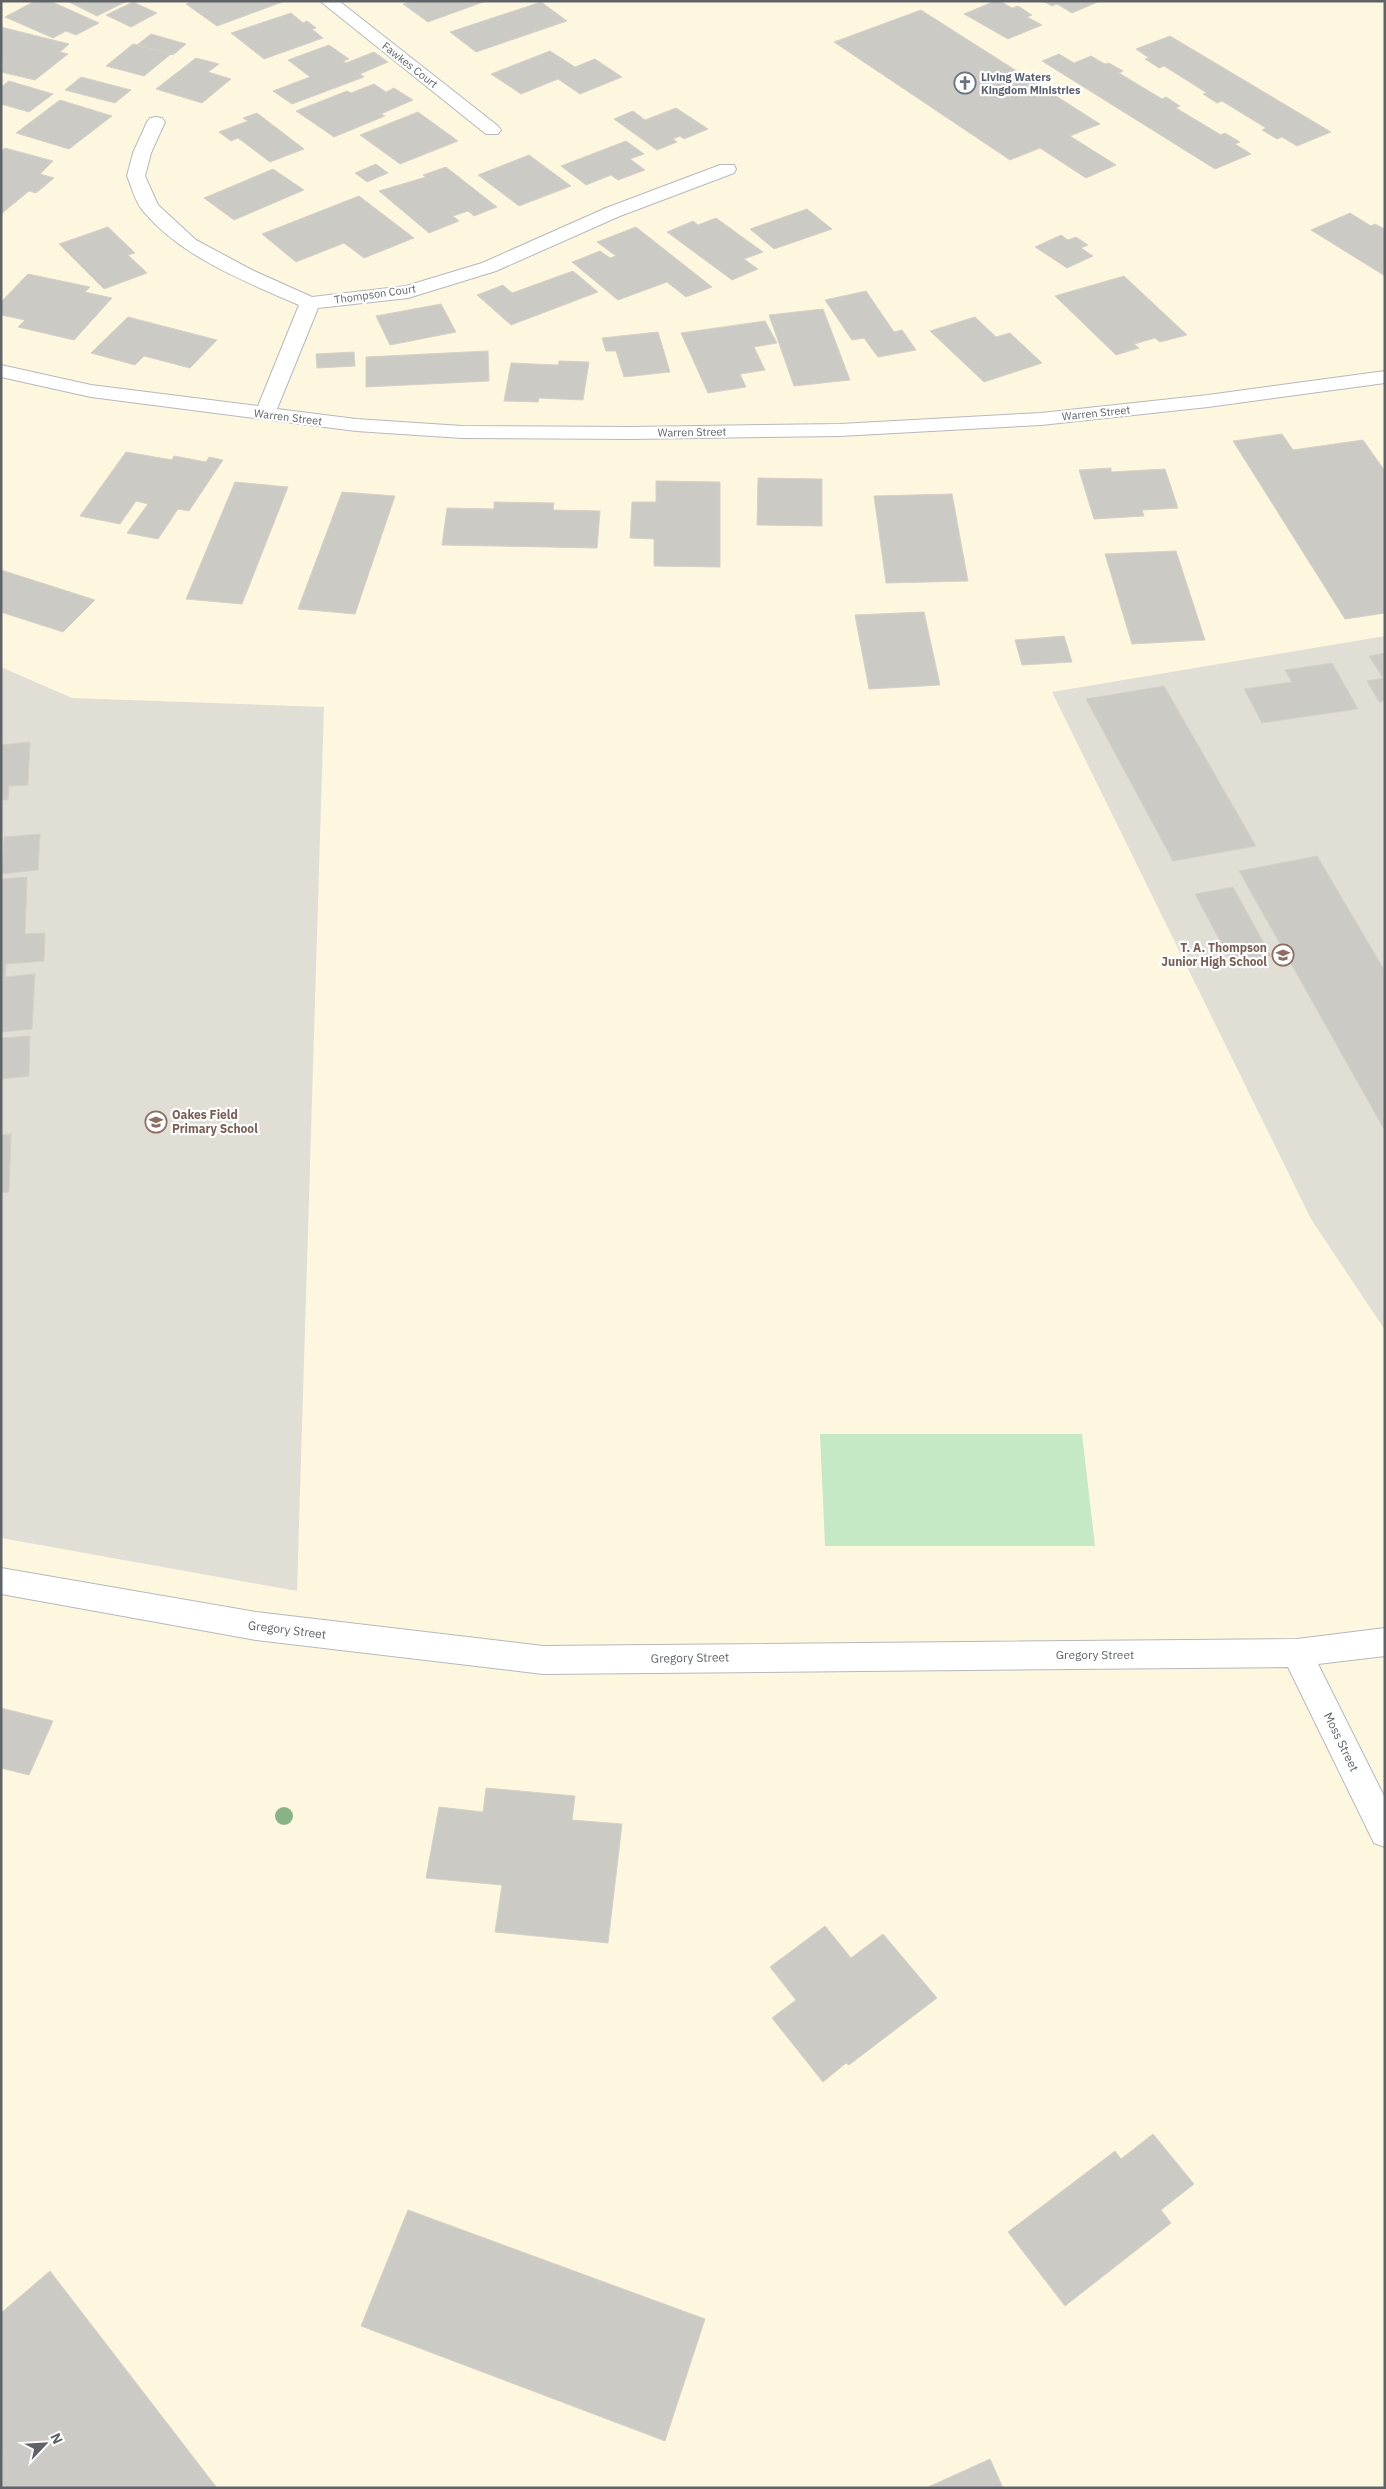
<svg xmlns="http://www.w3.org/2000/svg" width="1386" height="2489" font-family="'IBM Plex Sans',sans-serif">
	<rect width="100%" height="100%" fill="#f1efe8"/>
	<rect fill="#fef7e0" x="1" y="1" width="1384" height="2487"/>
	<g fill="#e1ded6">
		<path d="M1385,636V1330L1311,1219L1052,692Z"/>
		<path d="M1,667L72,698L324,707L297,1591L1,1538Z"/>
	</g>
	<path fill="#c5e8c5" d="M820,1434H1082L1095,1546H825Z"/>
	<g fill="#cccac5" stroke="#d6d1c6">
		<path d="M35,1H50L99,23L76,35L66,31L53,38L5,17Z"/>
		<path d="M67,1H127L97,16Z"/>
		<path d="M193,1H285L217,26L186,4Z"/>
		<path d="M411,1H486L428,22L403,4Z"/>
		<path d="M995,1H1000L1012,8L1018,6L1032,15L1027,17L1042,25L1008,39L964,14Z"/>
		<path d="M1043,1H1100L1072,13L1057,4L1052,6Z"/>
		<path d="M133,2L157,13L131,27L106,15Z"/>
		<path d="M541,2L567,21L476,52L450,32Z"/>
		<path d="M921,10L1100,124L1070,136L1116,165L1086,178L1040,148L1010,160L834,42Z"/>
		<path d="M291,13L303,23L307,21L316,28L312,29L323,38L264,59L231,33Z"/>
		<path d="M1,27L69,44L60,52L68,54L35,80L1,72L3,64L1,63Z"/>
		<path d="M151,34L186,44L173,55L137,45Z"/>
		<path d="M1170,36L1331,132L1297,146L1282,137L1277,139L1262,130L1266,128L1222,101L1217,103L1203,94L1207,93L1164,66L1159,68L1145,59L1149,58L1136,49Z"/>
		<path d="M133,44L137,45L171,54L144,76L106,66Z"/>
		<path d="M329,45L349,59L343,61L346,63L374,52L388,62L360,74L364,77L292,104L273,91L310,77L288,60Z"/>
		<path d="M550,51L575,67L595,59L622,77L580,94L558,79L521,94L491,74Z"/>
		<path d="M1059,54L1074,63L1091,56L1105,64L1109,63L1123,71L1119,73L1162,99L1166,97L1180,106L1176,108L1221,135L1225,133L1240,142L1235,144L1251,154L1215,169L1042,61Z"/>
		<path d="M196,58L219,64L208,72L231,79L202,103L156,89Z"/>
		<path d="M81,77L131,90L115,103L65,90Z"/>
		<path d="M9,81L53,94L29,112L1,104V87Z"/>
		<path d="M374,84L386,92L394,88L413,100L381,114L385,116L334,137L296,111L347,91L351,93Z"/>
		<path d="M60,100L112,116L69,149L16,133Z"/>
		<path d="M676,108L708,129L684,139L680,136L673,139L677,142L657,150L614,119L633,111L645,120Z"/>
		<path d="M418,112L458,141L400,164L360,135Z"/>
		<path d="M257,113L304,149L270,162L238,138L231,141L219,132L248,121L243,118Z"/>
		<path d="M626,141L644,154L630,159L645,170L618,180L611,175L586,185L561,166Z"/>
		<path d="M5,148L53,161L40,174L54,178L36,193L29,191L1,214V151Z"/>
		<path d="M529,155L571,186L519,206L478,175Z"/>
		<path d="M376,164L388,173L367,182L355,173Z"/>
		<path d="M446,167L497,207L474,216L468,211L453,216L459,221L429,233L379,191L426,177L423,175Z"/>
		<path d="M273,169L304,190L234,220L204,198Z"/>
		<path d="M359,196L414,238L364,258L344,243L296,262L262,234Z"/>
		<path d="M807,209L832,229L774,249L750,229Z"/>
		<path d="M1350,213L1371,226L1375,224L1385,229V276L1311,230Z"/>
		<path d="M716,218L763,252L744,259L758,269L732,280L667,232L693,221L698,225Z"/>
		<path d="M108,227L135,253L128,255L147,273L104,289L59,244Z"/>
		<path d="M636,227L712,287L686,297L667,282L618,300L572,262L600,251L610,258L616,256L597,242Z"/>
		<path d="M1061,235L1068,240L1076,237L1088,245L1081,248L1093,256L1067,268L1035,247Z"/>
		<path d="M573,271L598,292L511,325L477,295L503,285L512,293Z"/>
		<path d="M28,274L90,287L85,292L112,298L74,340L18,327L25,320L1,315V302Z"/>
		<path d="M1124,276L1187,335L1160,342L1155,338L1134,344L1139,348L1116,355L1055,296Z"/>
		<path d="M866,291L894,332L902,330L916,350L878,357L864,338L852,340L825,300Z"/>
		<path d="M441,304L456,332L390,345L376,316Z"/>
		<path d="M823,309L850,380L794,386L769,315Z"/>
		<path d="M128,317L217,340L190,368L144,356L135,365L91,353Z"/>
		<path d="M975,317L996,337L1010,333L1042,363L984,382L930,331Z"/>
		<path d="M765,321L777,343L754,347L765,370L740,374L746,387L708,393L681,333Z"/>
		<path d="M658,332L670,372L624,377L616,351H606L602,338Z"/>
		<path d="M488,351L489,381L366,387V357Z"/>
		<path d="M354,352L355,366L317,368L316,354Z"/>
		<path d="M559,361L589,362L583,400L539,398L538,402L504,401L511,363L558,365Z"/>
		<path d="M1282,434L1293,450L1363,440L1385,471V613L1345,619L1233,441Z"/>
		<path d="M126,452L172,460L174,456L206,462L209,457L223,460L189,511L178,509L158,539L127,533L148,504L136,501L120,524L80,516Z"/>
		<path d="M1111,468V472L1165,469L1178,508L1142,510L1144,516L1094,519L1079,470Z"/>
		<path d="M758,478L822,479V526L757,525Z"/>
		<path d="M656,481L720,482V567L654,566V539L630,538L632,502H656Z"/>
		<path d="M235,482L288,487L242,604L186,599Z"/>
		<path d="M342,492L395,496L355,614L298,609Z"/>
		<path d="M952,494L968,581L886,583L874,496Z"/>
		<path d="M494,502L554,503L553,510L600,511L597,548L442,545L447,508L494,509Z"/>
		<path d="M1176,551L1205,640L1132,644L1105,554Z"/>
		<path d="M1,570L95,600L63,632L1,612Z"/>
		<path d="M924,612L940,685L869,689L855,615Z"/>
		<path d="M1064,636L1072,662L1022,665L1015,640Z"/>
		<path d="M1385,653V701L1379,702L1367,681L1383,678L1369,656Z"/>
		<path d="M1332,663L1358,709L1262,723L1244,689L1292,682L1285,670Z"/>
		<path d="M1164,686L1256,846L1173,861L1086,699Z"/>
		<path d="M30,742L28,785L9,786L8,800H1V745Z"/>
		<path d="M40,834L38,870L2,874L4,837Z"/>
		<path d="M1317,856L1385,971V1131L1239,871Z"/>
		<path d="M27,877L25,934L45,933L44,961L6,964L5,977L35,974L32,1029L1,1032V879Z"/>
		<path d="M1233,887L1271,956L1232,963L1195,894Z"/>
		<path d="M30,1036L29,1076L1,1079V1038Z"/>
		<path d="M11,1134L9,1192L1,1193V1135Z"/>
		<path d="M1,1708L53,1721L29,1775L1,1768Z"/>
		<path d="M486,1788L575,1796L572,1820L622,1824L608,1943L495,1932L502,1885L426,1878L439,1807L483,1812Z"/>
		<path d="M825,1926L851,1958L883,1934L937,1998L849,2065L846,2063L823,2082L772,2018L796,2000L770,1967Z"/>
		<path d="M1153,2134L1194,2184L1161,2210L1171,2223L1065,2306L1008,2232L1115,2151L1121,2159Z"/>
		<path d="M408,2210L705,2319L665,2441L361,2326Z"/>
		<path d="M50,2271L217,2488H2L1,2313Z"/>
		<path d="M990,2459L1003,2488H926Z"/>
	</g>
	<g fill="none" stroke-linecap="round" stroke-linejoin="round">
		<g stroke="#b5b8bc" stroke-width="2">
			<g id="minor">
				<path d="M320,1H339L498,126L501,130L498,134H486Z"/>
				<path d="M156,117L162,118L165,122L151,153L145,176L158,205L196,240L252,270L312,297L406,286L482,263L606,208L720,165H734L736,169L734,173L620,216L496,271L408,298L318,308L277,409L356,419L462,426L631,427L840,424L1041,413L1208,395L1385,371V383L1208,407L1041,425L840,436L631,439L462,438L356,431L91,397L1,377V365L91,385L258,406L299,305C244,281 183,258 143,211C135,202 132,187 127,176L133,153L147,122L150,118Z"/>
				<path d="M1,1568L256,1612L543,1646L1297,1639L1385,1628V1656L1318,1664L1385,1798V1847L1374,1843L1288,1667L543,1674L256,1640L1,1594Z"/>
			</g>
		</g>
		<use href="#minor" fill="#fff" fill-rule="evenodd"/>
	</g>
	<circle fill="#89b387" cx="284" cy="1816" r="9"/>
	<defs>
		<g id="church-ring" transform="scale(1.125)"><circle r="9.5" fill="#fff" stroke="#6b7280" stroke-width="1.5"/><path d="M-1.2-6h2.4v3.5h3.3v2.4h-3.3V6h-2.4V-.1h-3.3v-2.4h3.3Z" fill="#6b7280"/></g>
		<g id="school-ring" transform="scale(1.125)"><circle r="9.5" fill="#fff" stroke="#8d6e63" stroke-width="1.5"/><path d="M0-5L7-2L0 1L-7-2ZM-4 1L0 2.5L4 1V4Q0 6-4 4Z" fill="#8d6e63"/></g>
	</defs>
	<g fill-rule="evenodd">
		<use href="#church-ring" x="965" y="83"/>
		<use href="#school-ring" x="1283" y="955"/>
		<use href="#school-ring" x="156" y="1122"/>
	</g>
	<g text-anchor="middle" stroke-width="4.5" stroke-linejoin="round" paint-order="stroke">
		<g font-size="11" fill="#5f6368" stroke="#fff">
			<text transform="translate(410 65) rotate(38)" y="4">Fawkes Court</text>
			<text transform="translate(375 294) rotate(-8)" y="4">Thompson Court</text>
			<text transform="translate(1096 413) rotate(-6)" y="4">Warren Street</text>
			<text transform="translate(288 417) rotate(7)" y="4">Warren Street</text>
			<text transform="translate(692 432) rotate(-1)" y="4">Warren Street</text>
		</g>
		<g font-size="11" font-weight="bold" fill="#5b616d" stroke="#fff" text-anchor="start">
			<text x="981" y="81">Living Waters<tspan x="981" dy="13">Kingdom Ministries</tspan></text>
		</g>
		<g font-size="12" font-weight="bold" fill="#785e54" stroke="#fff" text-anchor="end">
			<text x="1267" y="952">T. A. Thompson<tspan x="1267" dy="14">Junior High School</tspan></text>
			<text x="172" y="1119" text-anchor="start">Oakes Field<tspan x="172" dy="14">Primary School</tspan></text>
		</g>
		<g font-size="12" fill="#5f6368" stroke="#fff">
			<text transform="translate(287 1630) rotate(7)" y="4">Gregory Street</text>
			<text x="1095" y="1659">Gregory Street</text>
			<text transform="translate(690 1658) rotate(-1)" y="4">Gregory Street</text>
			<text transform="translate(1341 1742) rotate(64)" y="4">Moss Street</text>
		</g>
	</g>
	<rect width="1386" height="2489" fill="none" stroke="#5f6368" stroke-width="5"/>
	<g transform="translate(45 2444) rotate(65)" stroke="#ffffff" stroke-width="4" paint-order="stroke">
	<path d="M0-4L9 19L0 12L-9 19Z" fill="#5f6368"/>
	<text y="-8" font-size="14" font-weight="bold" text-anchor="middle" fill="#5f6368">N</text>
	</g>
</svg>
